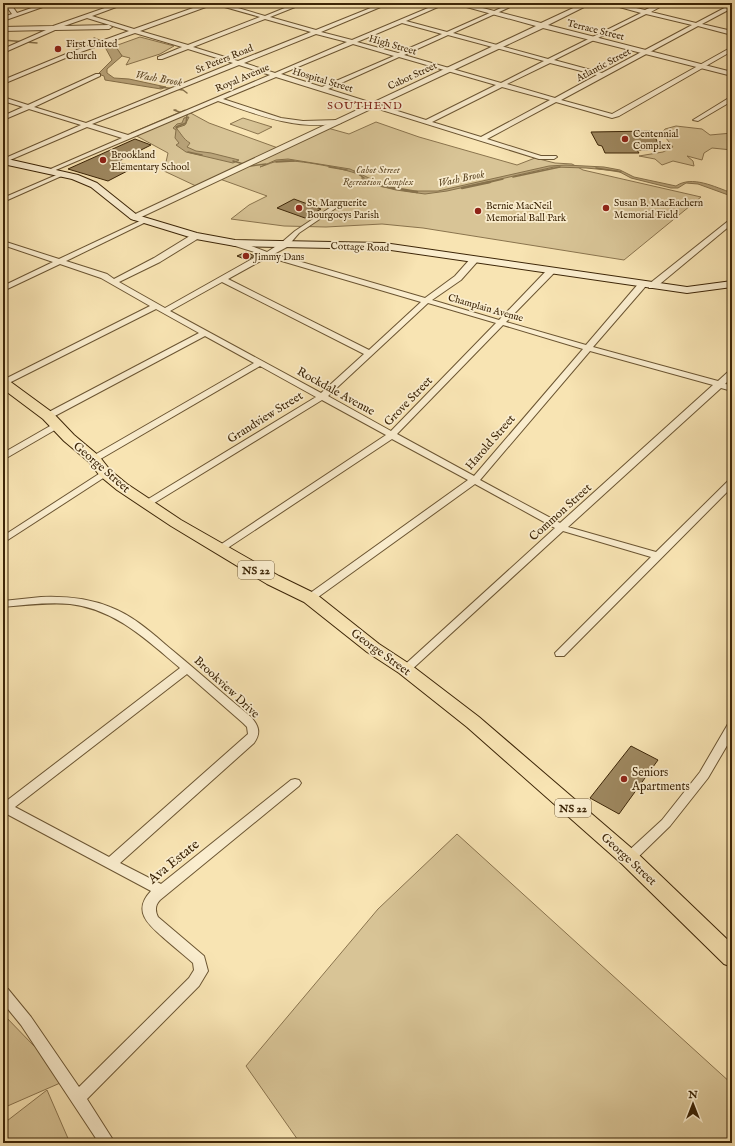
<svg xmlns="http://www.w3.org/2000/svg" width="735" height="1146" font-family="'IM FELL English',serif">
	<rect width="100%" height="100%" fill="#f8e4b3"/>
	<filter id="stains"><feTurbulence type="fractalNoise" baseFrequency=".005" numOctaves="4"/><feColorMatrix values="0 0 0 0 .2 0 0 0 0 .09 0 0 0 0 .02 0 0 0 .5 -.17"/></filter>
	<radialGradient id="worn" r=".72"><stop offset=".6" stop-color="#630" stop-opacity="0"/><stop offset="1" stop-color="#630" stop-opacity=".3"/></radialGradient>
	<g fill="#d8c496" stroke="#8a744e">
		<path d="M140,37L174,46L160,54L126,65L130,58L122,56L115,46Z"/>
		<path d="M185,110L209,123L278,148L324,127L349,134L376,122L419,137L517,165L535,158L555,163L572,164L583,170L701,197L624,260L423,228L382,224L326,227L284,226L231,219L249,205L267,196L217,178L196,186L164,171L168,153L131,133Z"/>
		<path d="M243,118L272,127L258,134L230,124Z"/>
		<path d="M676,126L702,129L710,135L732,133V150L712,148L704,153L702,160L687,156L693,161L694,166L673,161L662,165L655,159L639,156L663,152L673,147L662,133L665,129Z"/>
		<path d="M457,834L732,1084V1143H300L246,1066L378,909Z"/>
		<path d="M3,1014L67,1080L3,1108Z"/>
		<path d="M47,1090L70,1143H3V1124Z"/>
	</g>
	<g fill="#b8a379" stroke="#86714b">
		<path d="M114,44L122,56L107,69V73L114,78L129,79L166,87L161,89L105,80L104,76L98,74L112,60L105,47Z"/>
		<path d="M189,117L185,125L176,128C181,133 183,139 190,143L187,147L196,151L211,153L239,160L233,163L186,152L176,145L179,143L175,138L176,130L173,128L177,124L182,123L184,118Z"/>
		<path d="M288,159L350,169L371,179L370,183L410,191H438L549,166L566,165L604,167L620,170L634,177L676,186C692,175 715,187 732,193V199L731,196L698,184L686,183L678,188H671L631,178L618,171L586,168L554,167L447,191L425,194L396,190L368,183L367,180L362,179V176C350,169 295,159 281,161C274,161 267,165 260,167L276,160Z"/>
	</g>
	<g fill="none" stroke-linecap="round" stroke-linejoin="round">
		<g stroke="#86714b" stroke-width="1.5">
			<path d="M94,38L108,44L110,48"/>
			<path d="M3,40L37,43"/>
			<path d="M160,87L183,90L187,93"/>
			<path d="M176,110H174L187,115L186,123L176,127L177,129"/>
			<path d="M188,152L202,155"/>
			<path d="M233,161L251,166L266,164"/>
			<path d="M276,162L294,161"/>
			<path d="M329,167L347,170"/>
			<path d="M596,168L621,172"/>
			<path d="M354,171L364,178"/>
			<path d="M513,177L560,167"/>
			<path d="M486,183L503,179"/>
		</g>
		<g stroke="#86714b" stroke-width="2.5">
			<path d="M371,184L417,192"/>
			<path d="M462,188L490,182"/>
		</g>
	</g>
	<g fill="#9e8860" stroke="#3c2507">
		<path d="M652,131L660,147H647L648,150H637L639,153H605L602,146L598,145L591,132Z"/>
		<path d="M135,139L151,145L117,162L135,167L108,181L68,169Z"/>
		<path d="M294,199L321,209L305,218L277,208Z"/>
		<path d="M246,252L255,256L247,260L237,256Z"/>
		<path d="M631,746L658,760L619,814L590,798Z"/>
	</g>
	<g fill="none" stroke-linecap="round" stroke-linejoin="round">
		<g stroke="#6b5532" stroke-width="2">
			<g id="minor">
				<path d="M4,3H10L17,13L46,3H54L3,21V17L12,14Z"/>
				<path d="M119,3H127L92,16L134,29L207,3H221L265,16L297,3H305L270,17L316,30L383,3H390L321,32L352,40L440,3H447L406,21L447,32L512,3H519L453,33L548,59L641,13L605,3H614L645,10L660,3H667L651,12L696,23L732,4V8L702,24L732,31V35L698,26L561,100L612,114L730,48L732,47V51L619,116L612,118L556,102L487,139L541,156H556L557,157L554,159H539L276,77L223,99L281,118L303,121L339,120L341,121V123C298,131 258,115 218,101L51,172L46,171L122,138L87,127L3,163V159L81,125L29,109L3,120V116L23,107L3,101V97L28,105L96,74H100V76L34,107L86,123L233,63L188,49L162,59H158V57L182,47L135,33L75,54L3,84V80L71,52L129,31L87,18L64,26L109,25L112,27L109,29L55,30L3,53V49L46,30L3,31V27L53,26ZM214,4L260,17L188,45L140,31ZM646,14L692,25L602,73L554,60ZM265,19L311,32L238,61L193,47ZM402,23L442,34L398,53L357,42ZM316,34L347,42L275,73L244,63ZM448,35L544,61L501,83L404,55ZM353,44L394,56L322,87L281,74ZM399,57L496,85L426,120L328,89ZM550,63L597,75L555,98L507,84ZM239,65L270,75L128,135L92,124ZM502,87L550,100L481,137L432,122Z"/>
				<path d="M732,96V101L698,121L693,120Z"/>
				<path d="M731,107H732V111L728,109Z"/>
				<path d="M61,173L66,174L3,202V198Z"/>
				<path d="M334,205L337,207L336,208L299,233L287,247L274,254L425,298L455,276L471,258H477V262L461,280L432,300L499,320L548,269H554V273L506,322L586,345L639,283H645V287L593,347L718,381L729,371H732V377L725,384L732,385V391L721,388L568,527L656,552L729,480L732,479V487L564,656H556L555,653L651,557L563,531L409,672H401L400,669L555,528L475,484L314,600H306L305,598L306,596L468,480L392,439L223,551H217L215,549L217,547L386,435L322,400L151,505H145L143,503L145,501L316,397L260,366L97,461H91L89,459L91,457L254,363L205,336L51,418H45L44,416L45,414L199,333L156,309L3,386V380L150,306L101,278L60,264L3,291V286L53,262L3,245V241L59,259L142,220H146V222L66,261L107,274L114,279L154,258L193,234H199V238L160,262L119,282L165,308L261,254L232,245V241H238L267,252L281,243L295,231ZM268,257L421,302L369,350L228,279ZM222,282L364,354L321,393L170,311ZM428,303L496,323L391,431L328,396ZM503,325L583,349L474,476L397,434ZM590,351L713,385L560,523L480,480Z"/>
				<path d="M732,218V224L655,288H649V284Z"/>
				<path d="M57,422L60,423L61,425L60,427L3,460V453Z"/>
				<path d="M105,470L110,473L108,475L3,543V536Z"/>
				<path d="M41,597C65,596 88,598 110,607C134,616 153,634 172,650C199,672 224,695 251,717C259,726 261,733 254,743L120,863L161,884L291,780L295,779L299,780L301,783L299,786L160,900C155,905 155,911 158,917L204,956L208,971L199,986L87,1099L115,1143H99L21,1025L3,1003V987L8,989L31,1017L79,1087L189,978L194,970L193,963C184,955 175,948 166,940C150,926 131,912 151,891L3,812V801L5,802L180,668C147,640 115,609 70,604C48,602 25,605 3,607V601ZM187,674L243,723L247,727L248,734L109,857L15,807Z"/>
				<path d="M732,723V737L708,778L670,826L633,862L629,863L625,862L623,858L625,854L662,820L700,772L728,724Z"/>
			</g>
		</g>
		<g stroke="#6b5532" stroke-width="2">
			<path id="tertiary" d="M452,3H463L541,23L584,3H592L548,25L732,72V76L543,28L137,219L134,220L129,217L536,26Z"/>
		</g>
		<g stroke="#3c2507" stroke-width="2">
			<path id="secondary" d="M3,158L78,175L97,183L137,215L197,233L235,240L384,243L687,287L732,281V287L687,293L384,249L235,246L196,239L131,219L91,187L72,179L3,164Z"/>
		</g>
		<g stroke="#3c2507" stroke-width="2">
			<path id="primary" d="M3,379L8,380L53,413L74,435L99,456L110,470L127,484L181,520L279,576L316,594L379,644L411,665L479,717L636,852L732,944V967L724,964L622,864L467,727L399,673L367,652L304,602L267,584L171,526L117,490L100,476L89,462L64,441L43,419L3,389Z"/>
		</g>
		<use href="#minor" fill="#faedce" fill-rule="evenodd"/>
		<use href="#tertiary" fill="#faedce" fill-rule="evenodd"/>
		<use href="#secondary" fill="#faedce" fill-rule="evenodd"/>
		<use href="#primary" fill="#f8e4b3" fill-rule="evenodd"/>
	</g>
	<g fill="#8f2418" stroke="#faedce" stroke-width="1.5">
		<circle cx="58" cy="49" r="4"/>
		<circle cx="625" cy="139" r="4"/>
		<circle cx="103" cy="160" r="4"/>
		<circle cx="299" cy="208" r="4"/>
		<circle cx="606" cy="208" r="4"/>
		<circle cx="478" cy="211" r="4"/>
		<circle cx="246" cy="256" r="4"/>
		<circle cx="624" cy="779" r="4"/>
	</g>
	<g text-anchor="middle" stroke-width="3.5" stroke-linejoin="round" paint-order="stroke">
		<g font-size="10" fill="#3c2507" stroke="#faedce">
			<text transform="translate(596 29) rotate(14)" y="4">Terrace Street</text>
			<text transform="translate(393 44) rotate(16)" y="4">High Street</text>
			<text transform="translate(224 58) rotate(-22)" y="4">St Peters Road</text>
			<text transform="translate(603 64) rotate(-28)" y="4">Atlantic Street</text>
			<text transform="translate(412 75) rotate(-25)" y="4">Cabot Street</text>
			<text transform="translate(242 77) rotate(-23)" y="4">Royal Avenue</text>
			<text transform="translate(323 79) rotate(17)" y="4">Hospital Street</text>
			<text transform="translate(360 246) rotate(2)" y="4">Cottage Road</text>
			<text transform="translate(486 307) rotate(16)" y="4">Champlain Avenue</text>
		</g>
		<g font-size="10" fill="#3c2507" stroke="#faedce" text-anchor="start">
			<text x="66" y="47">First United<tspan x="66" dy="12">Church</tspan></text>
			<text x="633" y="137">Centennial<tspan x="633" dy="12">Complex</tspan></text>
			<text x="111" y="158">Brookland<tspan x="111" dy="12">Elementary School</tspan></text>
			<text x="307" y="206">St. Marguerite<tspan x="307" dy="12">Bourgoeys Parish</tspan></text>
			<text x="614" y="206">Susan B. MacEachern<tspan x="614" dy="12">Memorial Field</tspan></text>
			<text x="486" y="209">Bernie MacNeil<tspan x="486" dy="12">Memorial Ball Park</tspan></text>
			<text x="254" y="260">Jimmy Dans</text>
		</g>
		<g font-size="10" font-style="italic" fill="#634d2b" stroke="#faedce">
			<text x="378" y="173">Cabot Street<tspan x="378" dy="12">Recreation Complex</tspan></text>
		</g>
		<g font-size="11" font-style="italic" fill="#614b29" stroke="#faedce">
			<text transform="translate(159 78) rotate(10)" y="4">Wash Brook</text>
			<text transform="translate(461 178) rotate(-12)" y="4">Wash Brook</text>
		</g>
		<g font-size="11" letter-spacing="1" fill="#7a1f14" stroke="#faedce">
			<text x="365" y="109">SOUTHEND</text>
		</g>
		<g fill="#faedce" stroke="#756143" stroke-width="1">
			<rect x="238" y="561" width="36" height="18" rx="3"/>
			<rect x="555" y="799" width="36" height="18" rx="3"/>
		</g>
		<g font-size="11" font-weight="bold" fill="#3c2507">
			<text x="256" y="574">NS 22</text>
			<text x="573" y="812">NS 22</text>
		</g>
		<g font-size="12" fill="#3c2507" stroke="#faedce">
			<text transform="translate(336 391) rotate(29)" y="4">Rockdale Avenue</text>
			<text transform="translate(408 401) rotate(-46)" y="4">Grove Street</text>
			<text transform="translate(265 417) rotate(-32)" y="4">Grandview Street</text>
			<text transform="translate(490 442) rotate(-49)" y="4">Harold Street</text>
			<text transform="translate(102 467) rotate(41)" y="4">George Street</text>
			<text transform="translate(560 512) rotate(-42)" y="4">Common Street</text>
			<text transform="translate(381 652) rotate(36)" y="4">George Street</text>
			<text transform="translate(227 687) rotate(43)" y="4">Brookview Drive</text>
			<text transform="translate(629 859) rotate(43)" y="4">George Street</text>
		</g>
		<g font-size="12" fill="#3c2507" stroke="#faedce" text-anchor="start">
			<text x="632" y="776">Seniors<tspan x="632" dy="14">Apartments</tspan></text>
		</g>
		<g font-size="14" fill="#3c2507" stroke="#faedce">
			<text transform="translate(173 861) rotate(-39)" y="5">Ava Estate</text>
		</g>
	</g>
	<rect width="735" height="1146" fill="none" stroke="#f8e4b3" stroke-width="16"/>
	<rect x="4" y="4" width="727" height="1138" fill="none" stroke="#3c2507" stroke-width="2"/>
	<rect x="8" y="8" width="719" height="1130" fill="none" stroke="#3c2507"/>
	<g transform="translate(693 1104)" stroke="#faedce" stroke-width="3" paint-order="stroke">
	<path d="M0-3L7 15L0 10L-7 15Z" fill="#3c2507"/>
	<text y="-6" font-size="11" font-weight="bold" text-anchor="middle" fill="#3c2507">N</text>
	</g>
	<rect width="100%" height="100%" filter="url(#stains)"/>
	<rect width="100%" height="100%" fill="url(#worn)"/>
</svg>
